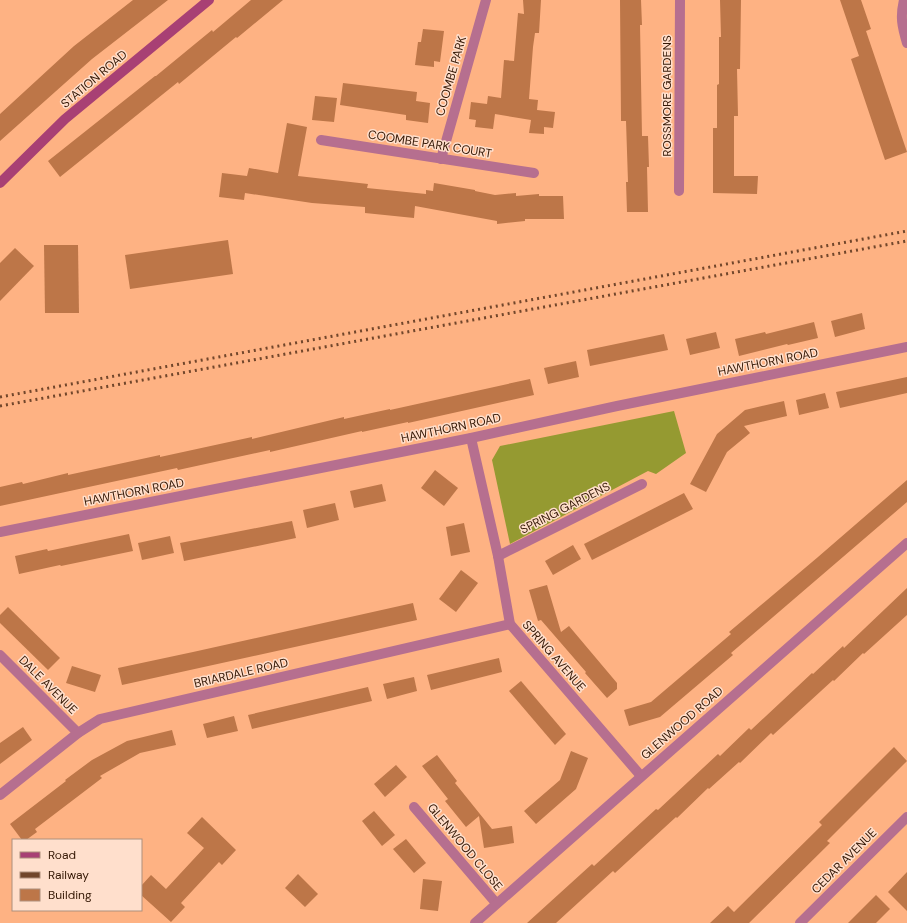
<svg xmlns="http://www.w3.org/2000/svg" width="907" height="923" font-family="'DM Sans',sans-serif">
	<rect width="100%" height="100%" fill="#feb283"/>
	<path fill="#959a31" d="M674,411L686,453L656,474L648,471L510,544L492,460L500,446Z"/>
	<g fill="#bd7648">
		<path d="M133,0H168L92,59L0,141V114L74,46Z"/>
		<path d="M251,0H283L237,38L236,37L179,84L178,82L60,177L48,161L155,76H156L212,30L213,32Z"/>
		<path d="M523,0H541L539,33H535L533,47L529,99L538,100L537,110L555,112L553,128L544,127V134L529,133L531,120L495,114L493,129L475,127L476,120L469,119L471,102L487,104L488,96L501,98L504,60L514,61L518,13L524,14Z"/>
		<path d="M620,0H641L642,25H640L642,136H648L649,167H647L648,212H627L626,182H628L626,121H621Z"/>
		<path d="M720,0H741L740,69H737L738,116H734V176H758L757,194L713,193V128H717V85L719,84V37H721Z"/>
		<path d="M840,0H861L871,29L866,31L907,152L885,160L851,59L859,56Z"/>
		<path d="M423,29L444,31L440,62L434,61V67L415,65L418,42H421Z"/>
		<path d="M343,83L417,92L416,101L430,103L428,123L406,120V115L340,105Z"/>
		<path d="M315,96L337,98L334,122L312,120Z"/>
		<path d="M287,123L307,127L298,176L368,184L367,188L426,194V190L433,191L434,183L475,190V191L495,195L516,193V196L539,194V196H563L564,219H525V221L497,224V221L415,206L414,218L365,213V207L312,203L245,193L244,200L219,197L222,173L247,176L249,168L278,173Z"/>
		<path d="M228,240L233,274L130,289L125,255Z"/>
		<path d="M44,245H78L79,313H45Z"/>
		<path d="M15,248L34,266L0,301V263Z"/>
		<path d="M862,313L865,329L835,337L831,321Z"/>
		<path d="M814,322L818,338L788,345L787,344L739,356L735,339L765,332L766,334Z"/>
		<path d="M716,332L720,348L690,355L686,339Z"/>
		<path d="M664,334L668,350L590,366L587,350Z"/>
		<path d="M576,361L579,377L548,384L544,368Z"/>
		<path d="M907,377V393L840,408L836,392Z"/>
		<path d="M530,379L534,395L408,423V422L362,432V431L270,452V450L178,470L177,468L0,506V487L22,482L23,484L68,473V475L160,455V457L252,437V439L344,417V419L390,409V410Z"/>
		<path d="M825,393L829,408L799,415L796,400Z"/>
		<path d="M784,401L787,416L744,426L750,433L727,452L706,492L690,484L717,434L745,410Z"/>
		<path d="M435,470L458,488L444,506L421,488Z"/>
		<path d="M907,480V502L731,653L733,655L660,717L629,726L624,710L651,702L731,634L729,632L818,557Z"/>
		<path d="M382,484L386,501L354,508L350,491Z"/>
		<path d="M684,493L693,509L592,560L584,544Z"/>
		<path d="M335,503L339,520L307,528L303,510Z"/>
		<path d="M292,521L296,538L184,561L180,543Z"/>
		<path d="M464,523L470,552L451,556L446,527Z"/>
		<path d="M129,534L133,551L61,566L60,565L19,574L15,556L47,549L48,551Z"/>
		<path d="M170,536L174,553L142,560L138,543Z"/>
		<path d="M573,545L581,559L553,575L545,561Z"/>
		<path d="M461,570L478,583L456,612L439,599Z"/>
		<path d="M547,585L561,632L569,626L617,683V689L607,698L585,673L586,672L541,620L538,621L529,590Z"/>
		<path d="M907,588V615L864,654L863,653L834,681L833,680L773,735L771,733L740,763L739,762L709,789L708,788L677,818L676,817L615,873L613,871L556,923H527L592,864L594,866L656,809L658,810L718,754L720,756L749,728L751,730L812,673L813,674L843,646L844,648Z"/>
		<path d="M413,603L417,620L122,685L118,668L193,652Z"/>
		<path d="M8,607L60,658L48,670L0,623V615Z"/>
		<path d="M499,658L502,672L431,690L427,675Z"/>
		<path d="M72,666L101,675L95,692L66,683Z"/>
		<path d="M414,677L417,691L387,699L383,684Z"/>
		<path d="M521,681L566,734L555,745L509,691Z"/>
		<path d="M368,687L372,701L252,729L248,715Z"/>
		<path d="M234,716L238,731L207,738L203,724Z"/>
		<path d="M23,727L32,740L0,764V743Z"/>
		<path d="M172,730L176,745L140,753L100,776L102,778L35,829L37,832L26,840H22L10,824L66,781L65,780L92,760L127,741Z"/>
		<path d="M894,747L907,761L827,841L830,843L749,923H710L728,906L734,912L822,825L819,822Z"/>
		<path d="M571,751L588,758L576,789L536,824L524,811L560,780Z"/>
		<path d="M437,755L457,781L455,783L492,829L512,826L514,843L484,848L479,816L466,827L445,801L448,799L422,766Z"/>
		<path d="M396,765L407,777L385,797L374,784Z"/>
		<path d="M374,811L395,835L382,846L362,821Z"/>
		<path d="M202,817L236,850L222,865L219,862L181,903L185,907L171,922L141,895V886L151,875L166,889L204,848L187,833Z"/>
		<path d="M406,839L426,863L414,873L393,849Z"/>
		<path d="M907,872V911L888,892Z"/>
		<path d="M298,874L318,894L305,907L285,888Z"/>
		<path d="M423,879L442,881L438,911L420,909Z"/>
		<path d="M876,895L890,909L876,923H848Z"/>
	</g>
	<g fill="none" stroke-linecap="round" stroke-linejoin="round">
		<g stroke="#b66f8f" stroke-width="10">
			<path d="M904,0C900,17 902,26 907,43"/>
			<path d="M321,140L534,173"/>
			<path d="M441,159L486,0"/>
			<path d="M679,191L680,0"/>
			<path d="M471,438L498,556L510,624L641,776"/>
			<path d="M0,532L471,438L617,406L907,347"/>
			<path d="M498,556L642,484"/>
			<path d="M0,655L78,733"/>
			<path d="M0,795L78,733L100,719L510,624"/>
			<path d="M414,807L496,903"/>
			<path d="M475,923L907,543"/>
			<path d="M800,923L907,817"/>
		</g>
		<path stroke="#a84074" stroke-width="10" d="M0,183L65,119L209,0"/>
		<g stroke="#71462b" stroke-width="3" stroke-dasharray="2 4" stroke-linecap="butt">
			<path d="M0,397L907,231"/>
			<path d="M0,406L907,241"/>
		</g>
	</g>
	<g text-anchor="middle" stroke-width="3" stroke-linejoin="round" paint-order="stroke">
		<g font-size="12" fill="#351805" stroke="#ffdfcc">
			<text transform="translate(451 76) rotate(-74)" y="4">COOMBE PARK</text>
			<text transform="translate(94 79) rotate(-40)" y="4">STATION ROAD</text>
			<text transform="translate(667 96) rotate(-90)" y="4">ROSSMORE GARDENS</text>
			<text transform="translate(430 144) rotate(9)" y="4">COOMBE PARK COURT</text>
			<text transform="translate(768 362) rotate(-11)" y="4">HAWTHORN ROAD</text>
			<text transform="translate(451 428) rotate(-12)" y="4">HAWTHORN ROAD</text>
			<text transform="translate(134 492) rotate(-11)" y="4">HAWTHORN ROAD</text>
			<text transform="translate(565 508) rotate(-27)" y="4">SPRING GARDENS</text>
			<text transform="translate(554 656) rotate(49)" y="4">SPRING AVENUE</text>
			<text transform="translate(241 673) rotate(-13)" y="4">BRIARDALE ROAD</text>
			<text transform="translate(48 685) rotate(45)" y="4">DALE AVENUE</text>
			<text transform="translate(682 723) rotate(-41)" y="4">GLENWOOD ROAD</text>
			<text transform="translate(465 847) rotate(50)" y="4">GLENWOOD CLOSE</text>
			<text transform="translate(844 861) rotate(-45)" y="4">CEDAR AVENUE</text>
		</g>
	</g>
	<rect x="12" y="839" width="130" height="72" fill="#ffdfcc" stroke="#ae8f7c"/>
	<rect x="20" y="852" width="20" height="6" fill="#a84074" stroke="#ae8f7c"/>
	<text x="48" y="859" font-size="12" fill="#351805">Road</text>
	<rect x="20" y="872" width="20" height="6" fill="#71462b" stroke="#ae8f7c"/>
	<text x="48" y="879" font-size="12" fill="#351805">Railway</text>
	<rect x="20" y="889" width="20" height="12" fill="#bd7648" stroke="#ae8f7c"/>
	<text x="48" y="899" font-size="12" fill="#351805">Building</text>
</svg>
